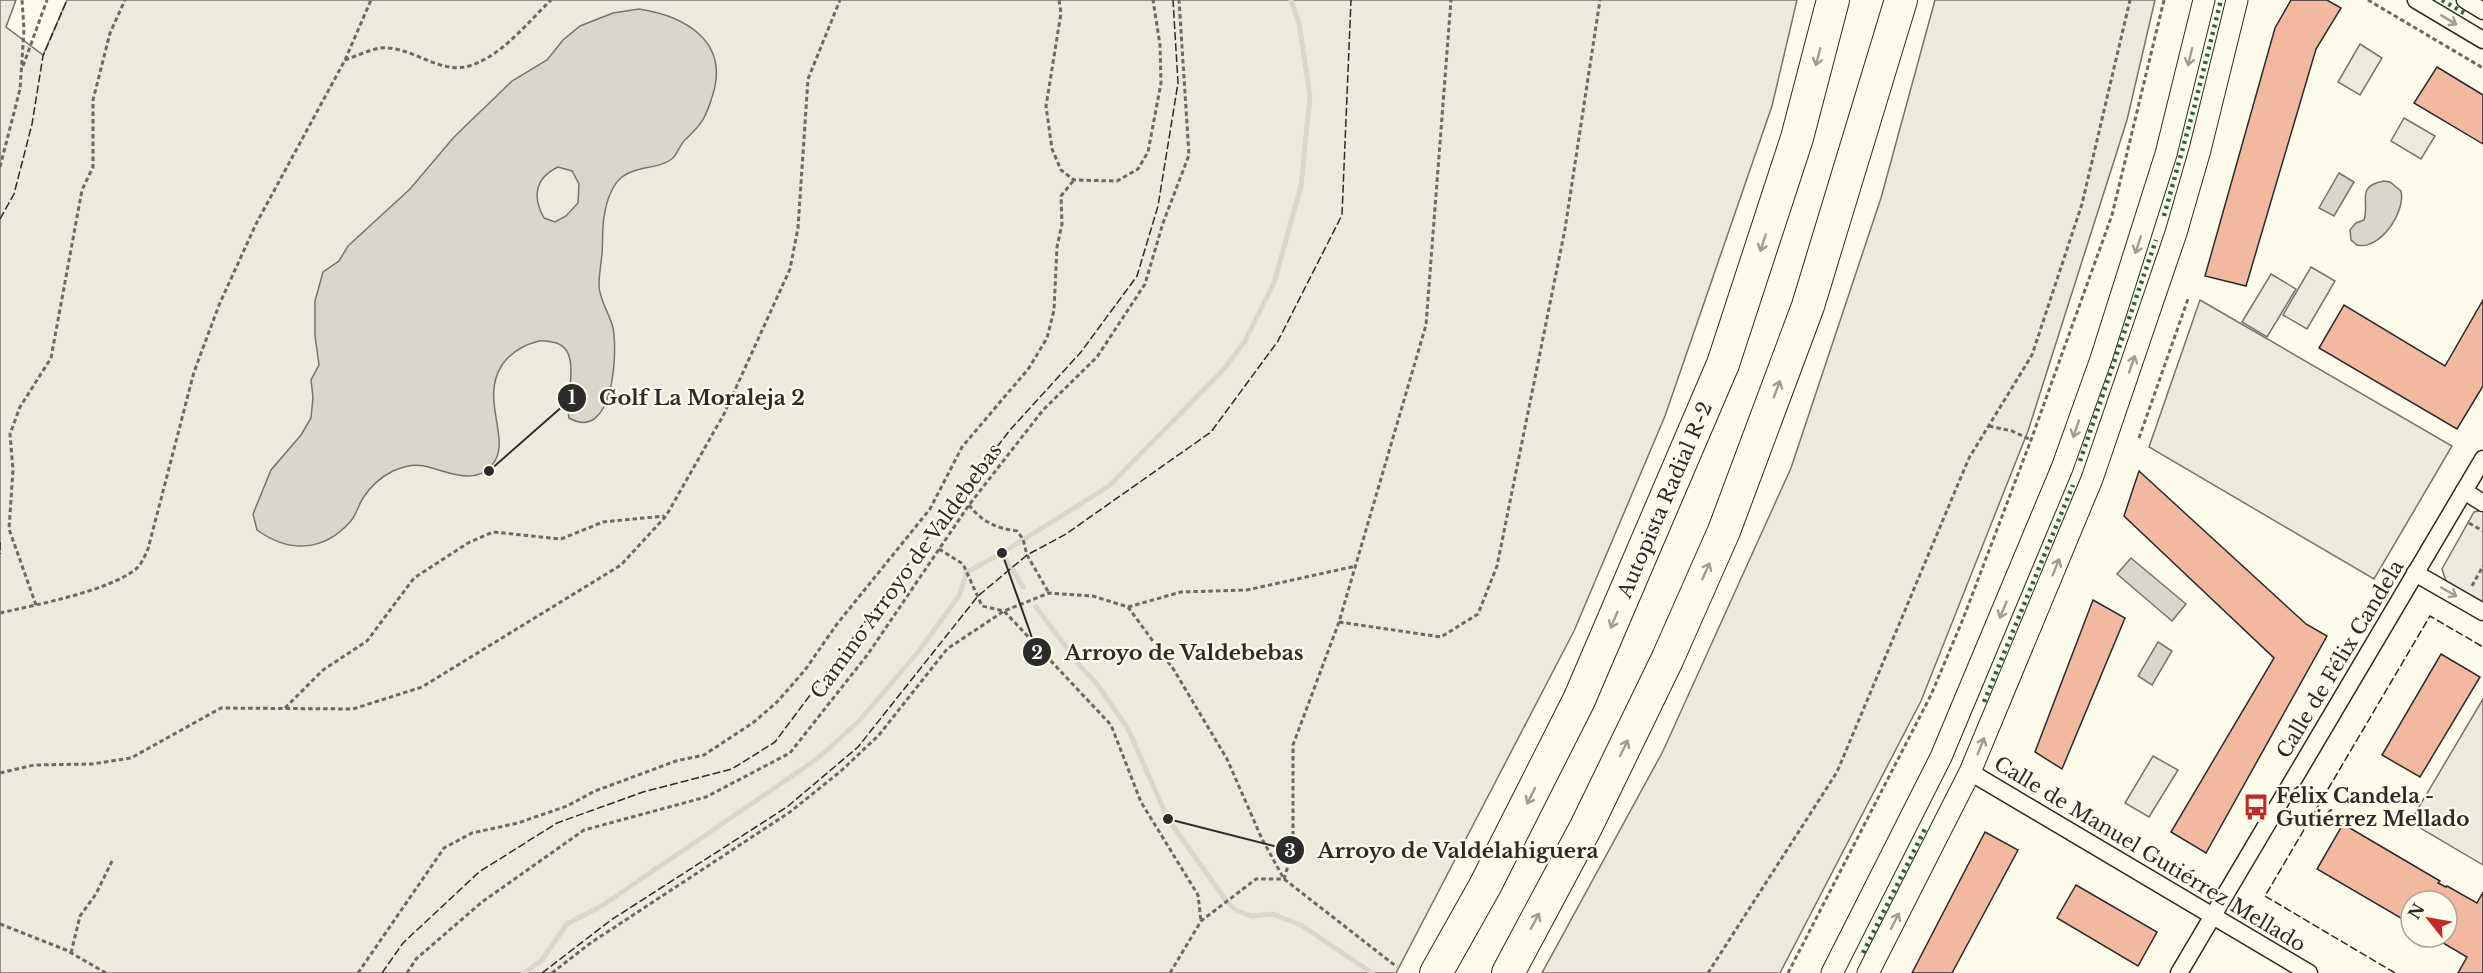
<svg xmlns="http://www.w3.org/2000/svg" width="2483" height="973" font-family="'Libre Baskerville',serif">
	<rect width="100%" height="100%" fill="#fdfbea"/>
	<g fill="#ecebdb" stroke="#74746e" stroke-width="1.5">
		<path d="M0,0H16L6,27L43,55L67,0H1797L1772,106L1665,416L1574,631L1396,973H0Z"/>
		<path d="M1935,0H2155L2127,120L2028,431L1921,701L1780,973H1542L1663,751L1791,468L1881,198Z"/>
		<path d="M2360,44L2382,58L2360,95L2338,82Z"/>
		<path d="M2404,118L2435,136L2421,159L2391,141Z"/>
		<path d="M2311,267L2335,281L2307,329L2283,315Z"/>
		<path d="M2271,274L2296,289L2267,337L2242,322Z"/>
		<path d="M2200,300L2452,446L2374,579L2149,447Z"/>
		<path d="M2483,510V604L2446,581L2442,569L2474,512Z"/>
		<path d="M2483,699V865L2410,822Z"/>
		<path d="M2153,756L2178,770L2149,817L2125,803Z"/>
	</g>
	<g fill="#d8d7c9" stroke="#74746e" stroke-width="1.5" fill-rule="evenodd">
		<path d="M639,9C685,16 729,41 713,94C706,117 703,123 686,139C680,144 678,153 673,158C659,170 637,165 622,177C611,186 606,204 604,217C602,229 603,242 602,254C601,264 599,275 599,285C599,300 610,314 613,328C618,354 613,443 569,418C564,397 585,347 552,342C547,341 543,340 539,341C523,345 511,352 502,365C479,400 513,441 492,465C474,487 445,470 424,466C414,464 402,467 393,471C381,477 370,487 363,498C358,506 356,516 350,522C323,552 289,553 257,530L253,514L271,470L301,435L311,418L313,397L311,380L319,365L315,336V301L323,272L339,261L348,246L410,189L454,137L512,81L547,60L563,40L580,26L613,13ZM558,167L572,171L579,184L578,203L566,216L555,222L544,218C532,197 535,178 558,167Z"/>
		<path d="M2339,173L2354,182L2334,216L2319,208Z"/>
		<path d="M2384,181L2390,182L2401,191C2406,211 2380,251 2357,245L2351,240L2350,230L2356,223L2364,220C2370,202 2355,186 2384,181Z"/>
		<path d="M2131,558L2186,604L2172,621L2117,574Z"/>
		<path d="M2158,642L2172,651L2152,685L2138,676Z"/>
	</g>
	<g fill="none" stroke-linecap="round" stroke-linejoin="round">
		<g stroke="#d8d7c9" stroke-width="5">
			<path d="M1002,553L1023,587"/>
			<path d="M1036,607L1081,667L1097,684L1128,729L1168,819L1227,902L1236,910L1251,916L1272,914L1301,925L1372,973"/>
			<path d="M524,973L541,961L567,924L603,905L817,759L859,721L918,652L959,596L967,572L1002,553L1109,486L1224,369L1245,341L1274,283L1301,186L1310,96L1299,23L1291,0"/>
		</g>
	</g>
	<g fill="#f2b8a0" stroke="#2b2b2b" stroke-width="1.5">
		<path d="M2291,0H2327L2341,8L2316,49L2246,286L2205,276L2275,28Z"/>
		<path d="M2437,67L2483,95V144L2414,103Z"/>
		<path d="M2483,300V386L2457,429L2319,348L2344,305L2445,366Z"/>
		<path d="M2139,471L2306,624L2327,636L2206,853L2171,832L2274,658L2124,516Z"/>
		<path d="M2093,600L2125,618L2062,769L2035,752Z"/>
		<path d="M2441,654L2480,677L2420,777L2382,755Z"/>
		<path d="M2343,824L2440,881L2438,883L2446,887L2447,886L2477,903L2483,892V973H2458L2467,957L2433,937H2447V901H2411V924L2317,869Z"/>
		<path d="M1985,832L2018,850L1952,973H1912Z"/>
		<path d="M2076,885L2157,932L2138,966L2057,918Z"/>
	</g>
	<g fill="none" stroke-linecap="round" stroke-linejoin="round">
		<g stroke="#2b2b2b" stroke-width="19">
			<g id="minor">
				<path d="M2416,0L2483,40"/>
				<path d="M2465,0L2483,11"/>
				<path d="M2464,491L2483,503"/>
				<path d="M2415,573L2483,612"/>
				<path d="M1970,772L2309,973"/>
				<path d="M2179,973L2483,459"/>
			</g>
		</g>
		<g stroke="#2b2b2b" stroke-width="23">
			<g id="tertiary">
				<path d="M1832,973L1941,757L2062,468L2101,359L2166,154L2204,0"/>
				<path d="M1868,973L1970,772L2092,479L2176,233L2200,150L2237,0"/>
			</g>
		</g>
		<g stroke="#2b2b2b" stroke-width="34">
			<g id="motorway">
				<path id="s1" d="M1436,973L1485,886L1579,700L1723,364L1797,138L1833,0"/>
				<path d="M1508,973L1586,827L1667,660L1724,531L1808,306L1901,0"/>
			</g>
		</g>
		<g stroke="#6a6964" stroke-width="3" stroke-dasharray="4.5 3" stroke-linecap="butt">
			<path d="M1059,0L1061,13L1046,106L1052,149L1061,170L1074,180L1117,181L1138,169L1148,152L1161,83L1160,45L1153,0"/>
			<path d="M2368,0L2483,68"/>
			<path d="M345,60C356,56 369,50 380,48C411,45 439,75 469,66C502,56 527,23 551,0"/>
			<path d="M23,66L47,0"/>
			<path d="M0,167L20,89L24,30L22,0"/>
			<path d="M1989,426L2012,431L2031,440"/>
			<path d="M2139,438L2188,299"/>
			<path d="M969,505C982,522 996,528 1017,531L1023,539L1027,555L1049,593"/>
			<path d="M2469,523L2483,531"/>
			<path d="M939,549L963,564L982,606L1004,611L1111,725L1141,802L1198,895L1201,921"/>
			<path d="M2472,586L2483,566"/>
			<path d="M36,605L9,529L13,470L10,434L20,407L51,358L82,190L93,167V100L110,33L125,0"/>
			<path d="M1128,607L1181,592L1247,590L1356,566"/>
			<path d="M0,613C35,605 109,591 136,569C142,564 145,555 148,549L194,372L219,305L256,224L345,60L371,0"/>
			<path d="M1339,622L1441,637L1478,614L1497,566L1565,229L1600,0"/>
			<path d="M285,708L323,670L367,641L414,578L468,543L493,532L561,539L603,522L664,516"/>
			<path d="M0,773L34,765L92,764L131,758L221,708L353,709L422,687L621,565L666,516L724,414L790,269L798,228L808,79L840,0"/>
			<path d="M0,924L66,950L106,973"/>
			<path d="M71,953L80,916L96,894L113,859"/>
			<path d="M358,973L444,848L472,833L518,823L567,806L595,791L676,761L704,755L754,722L777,702L805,670L837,624L930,509L962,447L1029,368L1047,338L1054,310L1057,247L1062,224L1061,196L1074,180"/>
			<path d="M407,973L416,959L482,902L584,830L706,797L790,753L868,654L969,505L1043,410L1097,357L1145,284L1163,223L1189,155L1179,0"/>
			<path d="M552,973L589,944L790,812L841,771L879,735L947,649L1004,611L1049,593L1093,596L1128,607L1174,670L1227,759L1262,839L1284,879L1397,967"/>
			<path d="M1170,973L1201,921L1256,879H1284L1293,850V745L1339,622L1426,325L1451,0"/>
			<path d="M1708,973L1837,772L1969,458L2032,355L2082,204L2130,0"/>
			<path d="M1788,973L1931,695L1963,619L2031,440L2112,215L2164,0"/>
		</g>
		<use href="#minor" stroke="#fdfbea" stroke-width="16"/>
		<use href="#tertiary" stroke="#fdfbea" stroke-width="21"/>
		<use href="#motorway" stroke="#fdfbea" stroke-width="32"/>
		<g stroke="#34623c" stroke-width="4.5" stroke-dasharray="3 4.5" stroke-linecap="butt">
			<path d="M2442,0L2464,13"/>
			<path d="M2164,216L2194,108L2221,0"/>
			<path d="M2080,461L2156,240"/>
			<path d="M1984,702L2073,485"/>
			<path d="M1863,953L1925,829"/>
		</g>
		<g stroke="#2b2b2b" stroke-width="1.5" stroke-dasharray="8 3" stroke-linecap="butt">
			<path d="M0,219L14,194L32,124L43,56L67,0"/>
			<path d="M0,542V554"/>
			<path d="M382,973L403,943L479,872L557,823L643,792L732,769L775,742L947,512L1010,430L1081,352L1137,276L1158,206L1178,83L1173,0"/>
			<path d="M542,973L611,920L787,807L858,747L978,596L1027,555L1066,534L1211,432L1278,341L1342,215L1351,0"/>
			<path d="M2395,973L2265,896L2430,616L2483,647"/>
		</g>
	</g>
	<defs><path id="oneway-shaft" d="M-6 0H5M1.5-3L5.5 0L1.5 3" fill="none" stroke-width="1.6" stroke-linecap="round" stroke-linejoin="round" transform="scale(1.5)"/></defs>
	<g stroke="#9e9d94">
		<use href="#oneway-shaft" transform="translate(2449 20) rotate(31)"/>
		<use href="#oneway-shaft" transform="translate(1818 57) rotate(105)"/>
		<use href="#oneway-shaft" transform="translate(2190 57) rotate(104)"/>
		<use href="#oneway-shaft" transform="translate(1763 243) rotate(108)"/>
		<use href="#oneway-shaft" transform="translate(2138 245) rotate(108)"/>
		<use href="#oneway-shaft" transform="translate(2132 364) rotate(-71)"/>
		<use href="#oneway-shaft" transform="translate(1777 389) rotate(-69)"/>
		<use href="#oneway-shaft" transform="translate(2076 429) rotate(109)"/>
		<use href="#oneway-shaft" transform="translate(2056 567) rotate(-68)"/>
		<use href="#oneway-shaft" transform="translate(1706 571) rotate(-66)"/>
		<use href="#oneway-shaft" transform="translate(2449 592) rotate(30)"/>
		<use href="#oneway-shaft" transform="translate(2003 610) rotate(113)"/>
		<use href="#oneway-shaft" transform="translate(1614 620) rotate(113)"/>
		<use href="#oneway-shaft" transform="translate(1981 746) rotate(-68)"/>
		<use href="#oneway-shaft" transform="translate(1624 748) rotate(-64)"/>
		<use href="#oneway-shaft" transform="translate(1531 796) rotate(117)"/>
		<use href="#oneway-shaft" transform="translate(1535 921) rotate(-62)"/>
		<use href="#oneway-shaft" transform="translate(1895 921) rotate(-63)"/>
	</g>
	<defs>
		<g id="bus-bare" transform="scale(2.07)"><path d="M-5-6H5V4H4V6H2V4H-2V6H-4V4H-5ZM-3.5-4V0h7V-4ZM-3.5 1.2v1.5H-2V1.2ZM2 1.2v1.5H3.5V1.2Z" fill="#c62828" stroke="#fdfbea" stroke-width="2.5" paint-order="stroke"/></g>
	</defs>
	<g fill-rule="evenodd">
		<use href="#bus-bare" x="2256" y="807"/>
	</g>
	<g text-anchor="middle" stroke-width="4.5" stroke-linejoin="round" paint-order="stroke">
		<g font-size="20" fill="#2b2b2b" stroke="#fdfbea">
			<text dy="7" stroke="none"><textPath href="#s1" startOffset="526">Autopista Radial R-2</textPath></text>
			<text transform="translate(906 571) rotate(-54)" y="7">Camino Arroyo de Valdebebas</text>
			<text transform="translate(2340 659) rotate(-59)" y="7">Calle de Félix Candela</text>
			<text transform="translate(2150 854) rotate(31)" y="7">Calle de Manuel Gutiérrez Mellado</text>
		</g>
		<g font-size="20" font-weight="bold" fill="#2b2b2b" stroke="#fdfbea" text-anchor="start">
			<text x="2276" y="803">Félix Candela -<tspan x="2276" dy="23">Gutiérrez Mellado</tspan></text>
		</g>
	</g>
	<path fill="none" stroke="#2b2b2b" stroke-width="2" d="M489 471L572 398M1002 553L1037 652M1168 819L1290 850"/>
	<g fill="#2b2b2b" stroke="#fdfbea" stroke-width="2">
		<circle cx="489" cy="471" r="6"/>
		<circle cx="1002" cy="553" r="6"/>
		<circle cx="1168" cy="819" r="6"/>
		<circle cx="572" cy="398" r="15"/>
		<circle cx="1037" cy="652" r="15"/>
		<circle cx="1290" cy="850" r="15"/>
	</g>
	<g font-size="18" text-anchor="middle" font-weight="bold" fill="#fff">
		<text x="572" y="404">1</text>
		<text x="1037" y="659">2</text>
		<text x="1290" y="857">3</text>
	</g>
	<g font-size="21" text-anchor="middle" font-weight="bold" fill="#2b2b2b" stroke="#fdfbea" stroke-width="4.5" stroke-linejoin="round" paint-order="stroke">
		<text x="702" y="405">Golf La Moraleja 2</text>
		<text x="1184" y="660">Arroyo de Valdebebas</text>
		<text x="1458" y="858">Arroyo de Valdelahiguera</text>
	</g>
	<g transform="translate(2429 919) rotate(301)"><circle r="28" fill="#fdfbea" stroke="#a9a89e" stroke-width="1.5"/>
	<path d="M0-4.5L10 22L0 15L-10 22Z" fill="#c62828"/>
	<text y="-9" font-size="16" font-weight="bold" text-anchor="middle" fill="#2b2b2b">N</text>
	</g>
</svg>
